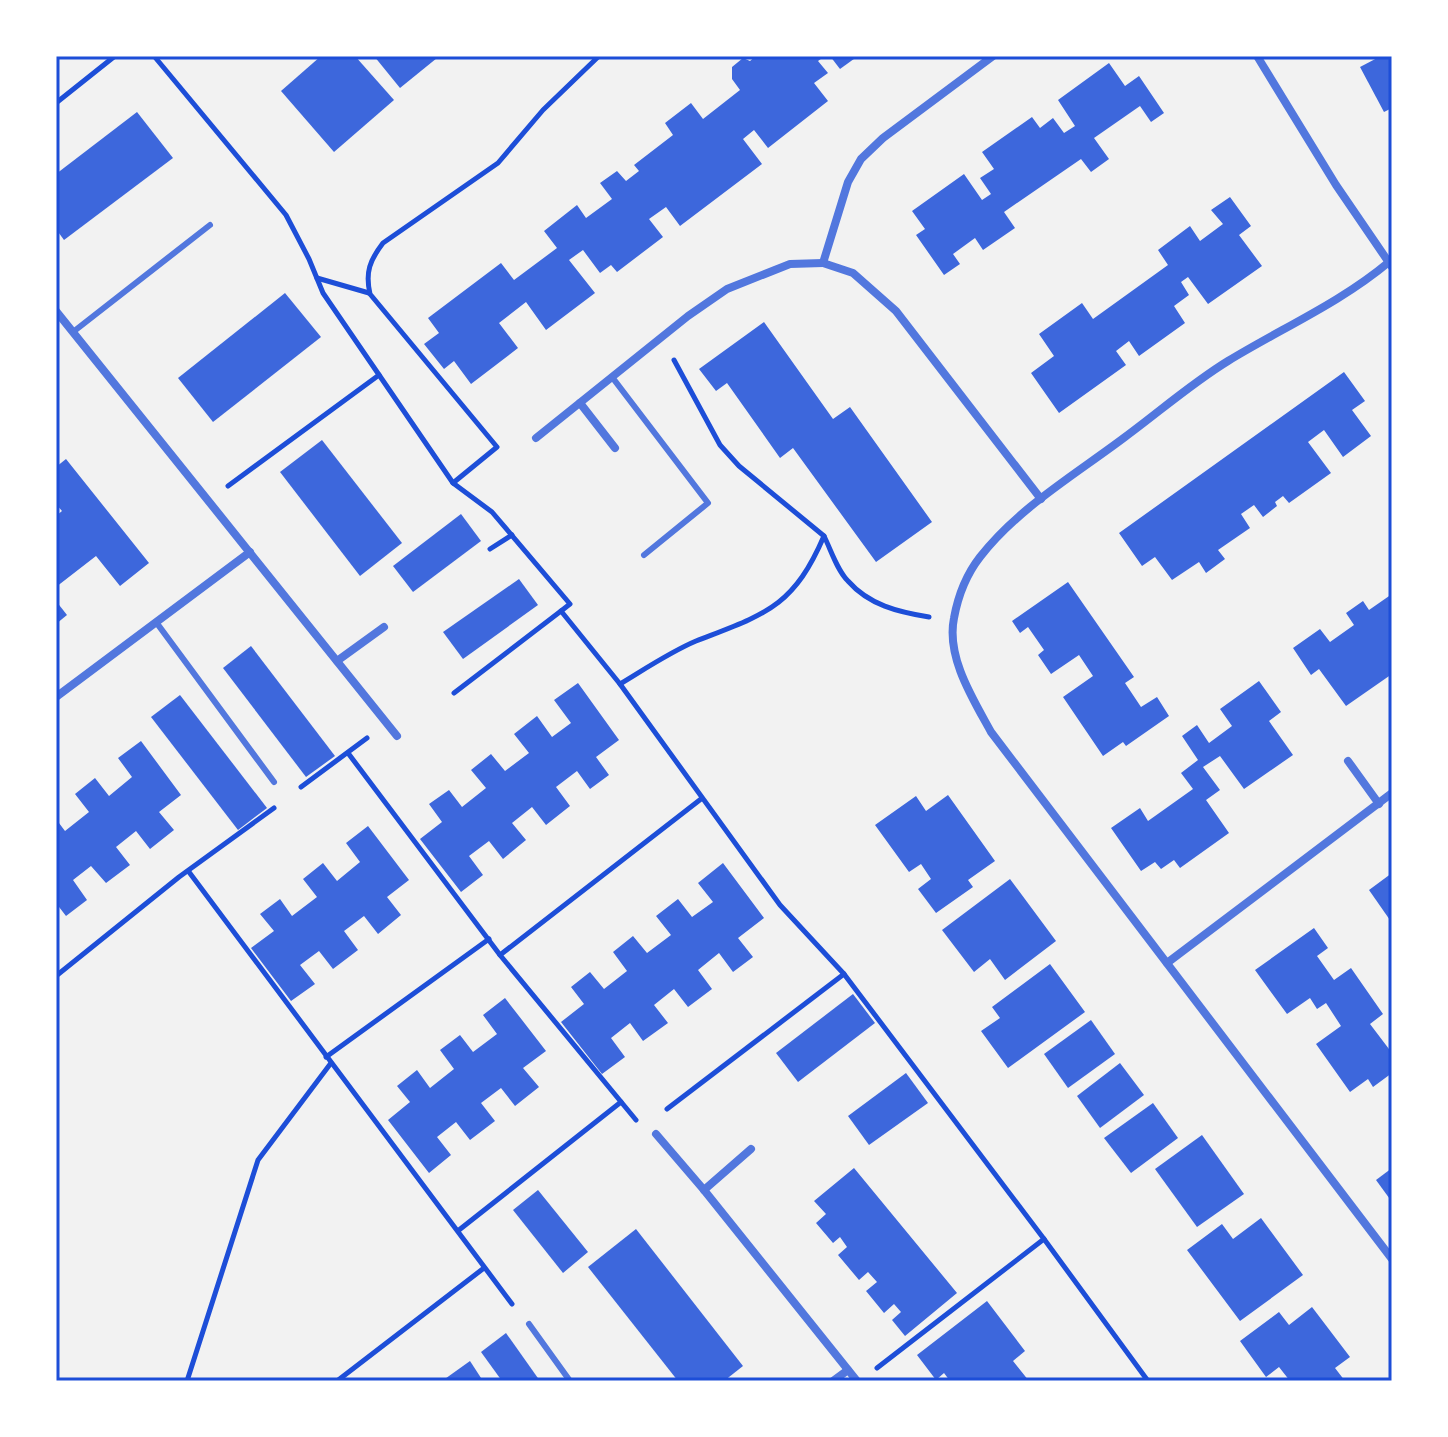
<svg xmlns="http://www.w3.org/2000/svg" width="1448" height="1437" font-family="Ubuntu,sans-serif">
	<rect width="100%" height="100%" fill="#f2f2f2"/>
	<g fill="#3d67dc">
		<path d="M321,56H355L394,100L334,152L281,91Z"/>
		<path d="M374,56H435L437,58L400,88Z"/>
		<path d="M756,56H825L818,61L828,73L814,83L828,101L768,148L754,130L743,139L762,164L680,226L666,207L649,219L663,237L617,272L611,265L600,273L583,250L569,260L595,293L546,330L526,302L499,323L518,348L471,384L454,361L444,369L424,344L439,333L428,318L501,263L514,280L557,248L544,231L577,205L586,218L612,199L600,183L617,171L626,181L639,171L634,165L673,135L665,123L691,103L703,119L740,90L732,79V67L743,58L750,61Z"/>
		<path d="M830,56H858L840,69Z"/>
		<path d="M1381,56H1392V108L1384,112L1360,67Z"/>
		<path d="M1109,63L1125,86L1139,76L1164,113L1151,122L1140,106L1094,138L1109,159L1091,172L1081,159L1004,212L1015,228L983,250L975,238L953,254L960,264L944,275L916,235L925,229L912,211L964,174L982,200L991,194L980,178L994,169L982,152L1032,117L1040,128L1053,118L1064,133L1075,126L1058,100Z"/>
		<path d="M137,112L173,158L64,240L56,229V174Z"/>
		<path d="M1230,197L1251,226L1239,235L1262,266L1208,304L1188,277L1181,282L1189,295L1174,306L1185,323L1139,356L1129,341L1116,351L1126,365L1059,413L1031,373L1054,356L1039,334L1082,303L1093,319L1168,265L1158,250L1190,226L1200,241L1223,224L1211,210Z"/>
		<path d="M285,293L321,337L213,422L178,378Z"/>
		<path d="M764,322L833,419L850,407L932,522L876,562L793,448L780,458L727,383L716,391L699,369Z"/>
		<path d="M1344,372L1365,401L1352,410L1371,436L1343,457L1324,430L1308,442L1331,473L1289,503L1283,496L1275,502L1277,506L1263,517L1254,505L1241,514L1250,528L1218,550L1225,559L1206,573L1199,562L1172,580L1155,557L1142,566L1119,533Z"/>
		<path d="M322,440L402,543L360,576L280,472Z"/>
		<path d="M66,459L149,563L120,586L96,556L56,587V516L62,511L56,504V467Z"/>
		<path d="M461,514L481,541L413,592L393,566Z"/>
		<path d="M519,579L538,605L463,659L443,632Z"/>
		<path d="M1068,582L1134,677L1125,683L1141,707L1157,697L1169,716L1126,746L1123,742L1103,756L1063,697L1093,676L1079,655L1051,674L1038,655L1044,650L1028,627L1020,633L1012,621Z"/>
		<path d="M1392,594V674L1346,706L1319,669L1311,675L1293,648L1320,629L1330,642L1354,625L1346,613L1363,601L1369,610Z"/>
		<path d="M56,601L67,615L56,624Z"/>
		<path d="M251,646L335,756L306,777L223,668Z"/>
		<path d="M1259,681L1281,712L1269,721L1293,755L1244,789L1220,756L1203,767L1220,790L1206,800L1229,833L1180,868L1174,860L1161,869L1155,862L1141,871L1111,828L1140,808L1148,821L1193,789L1181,773L1198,760L1182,736L1197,725L1209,743L1232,726L1220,709Z"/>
		<path d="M578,683L619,740L596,757L609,775L590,789L577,771L556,787L570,806L546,825L532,807L512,823L526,840L503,859L489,841L469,856L483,875L461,892L420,839L442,822L429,804L449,790L462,807L486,788L471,770L491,754L505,771L529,753L514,734L537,716L552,737L571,723L554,700Z"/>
		<path d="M180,695L267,808L238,830L151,717Z"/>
		<path d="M141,741L181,795L159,812L174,830L150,849L136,831L116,847L130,865L106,883L91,866L73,880L87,900L66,916L56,903V819L65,831L89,812L75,794L95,778L109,796L132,777L118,758Z"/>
		<path d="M948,795L995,861L968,880L973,887L936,913L918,889L931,879L921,864L909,872L875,825L916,796L926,811Z"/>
		<path d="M368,826L409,880L387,897L401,915L378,934L364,916L344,931L358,950L333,969L319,951L300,965L315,984L291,1001L251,948L274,931L260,914L280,899L292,916L317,897L303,879L323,863L337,881L360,862L346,843Z"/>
		<path d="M723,863L764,918L738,938L753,957L733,972L719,953L698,970L712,989L688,1007L674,989L654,1005L668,1023L643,1041L630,1023L611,1038L625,1057L602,1074L561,1022L584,1004L571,987L590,972L604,989L627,971L613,952L633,936L647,953L671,935L656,916L678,899L692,917L713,902L698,883Z"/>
		<path d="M1392,873V923L1369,890Z"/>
		<path d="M1010,879L1056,941L1005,980L990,959L974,972L942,930Z"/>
		<path d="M1314,928L1328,948L1317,956L1334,980L1351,968L1383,1014L1370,1024L1392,1053V1073L1373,1087L1368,1079L1350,1092L1316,1044L1341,1026L1326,1003L1317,1009L1310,998L1287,1014L1255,970Z"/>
		<path d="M1050,964L1085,1012L1008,1068L981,1031L1000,1018L992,1007Z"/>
		<path d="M853,994L875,1023L798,1082L776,1053Z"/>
		<path d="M505,998L546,1051L523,1068L539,1087L515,1106L501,1088L481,1103L495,1121L470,1140L456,1122L437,1137L451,1155L429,1173L388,1120L410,1102L397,1086L417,1070L430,1088L454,1069L440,1050L460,1035L473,1052L497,1034L483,1015Z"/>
		<path d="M1091,1020L1115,1054L1068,1088L1044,1054Z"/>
		<path d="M1120,1063L1144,1095L1100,1128L1077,1096Z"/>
		<path d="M906,1073L928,1103L869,1145L848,1116Z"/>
		<path d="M1153,1103L1178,1138L1131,1173L1104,1138Z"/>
		<path d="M1202,1135L1244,1194L1197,1227L1155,1169Z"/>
		<path d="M854,1168L957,1293L905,1336L892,1320L901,1312L894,1304L884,1313L866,1291L877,1282L868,1272L859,1280L838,1255L847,1247L840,1237L833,1243L816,1223L826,1214L814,1201Z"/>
		<path d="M1392,1168V1202L1376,1180Z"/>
		<path d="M538,1190L588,1252L563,1273L513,1210Z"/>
		<path d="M1261,1218L1303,1275L1240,1321L1187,1250L1222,1224L1233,1239Z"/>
		<path d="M636,1229L743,1366L724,1381H678L588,1267Z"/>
		<path d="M987,1301L1025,1351L1013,1361L1029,1381H950L944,1373L936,1380L917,1355Z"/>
		<path d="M1312,1307L1350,1357L1335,1368L1345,1381H1290L1279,1367L1266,1377L1240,1341L1279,1312L1289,1325Z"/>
		<path d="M506,1333L540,1381H502L481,1352Z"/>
		<path d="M470,1361L483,1381H442Z"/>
	</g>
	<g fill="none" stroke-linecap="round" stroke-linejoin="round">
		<g stroke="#1d4ed8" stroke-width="5">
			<path d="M154,56L286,215L309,259L323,293L453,483L492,512L570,604L561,611L620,684L780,905L844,974L1044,1239L1148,1381"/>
			<path d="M56,103L115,56"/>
			<path d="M317,278L369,293"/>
			<path d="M674,360L720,445L739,466L824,536"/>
			<path d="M453,483L497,447L370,294C365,272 370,260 383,243L498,163L543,110L599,56"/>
			<path d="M228,486L379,375"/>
			<path d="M490,549L512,535"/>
			<path d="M620,684C645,669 670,652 696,641C765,614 793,608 824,536C831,550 837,570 848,581C869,605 898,612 929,617"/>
			<path d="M454,693L561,611"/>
			<path d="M348,753L500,955L636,1120"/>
			<path d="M301,787L367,738"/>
			<path d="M189,872L512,1304"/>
			<path d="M500,955L701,799"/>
			<path d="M56,976L179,877L274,808"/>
			<path d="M326,1057L489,939"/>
			<path d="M667,1109L844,974"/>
			<path d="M459,1230L621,1102"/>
			<path d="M877,1368L1044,1239"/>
			<path d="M187,1381L258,1160L331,1063"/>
			<path d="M337,1381L484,1268"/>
		</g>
		<g stroke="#5277de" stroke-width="6">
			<path d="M73,332L210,225"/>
			<path d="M612,377L708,503L644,555"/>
			<path d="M156,622L274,782"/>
			<path d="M529,1324L570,1381"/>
		</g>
		<g stroke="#5277de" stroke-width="8">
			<path d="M993,56L883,138L861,159L848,182L823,263L853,273L896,311L1041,499"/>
			<path d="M1257,56L1336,185L1392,267"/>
			<path d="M1389,262C1340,303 1282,328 1228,361C1192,383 1159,412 1125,437C1076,474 1018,508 980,557C966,575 958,596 954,618C946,657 973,699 991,732L1392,1259"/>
			<path d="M56,311L397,736"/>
			<path d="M580,403L615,448"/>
			<path d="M536,438L688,316L727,289L790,264L823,263"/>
			<path d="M337,661L384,627"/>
			<path d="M56,697L250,552"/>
			<path d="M1348,761L1379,804"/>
			<path d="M1167,963L1392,793"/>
			<path d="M656,1134L704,1190L857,1381"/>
			<path d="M704,1190L751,1149"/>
			<path d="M833,1381L848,1370"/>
		</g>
	</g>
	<rect width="1448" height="1437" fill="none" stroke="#ffffff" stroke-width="116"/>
	<rect x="58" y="58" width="1332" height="1321" fill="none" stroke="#1d4ed8" stroke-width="3"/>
</svg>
